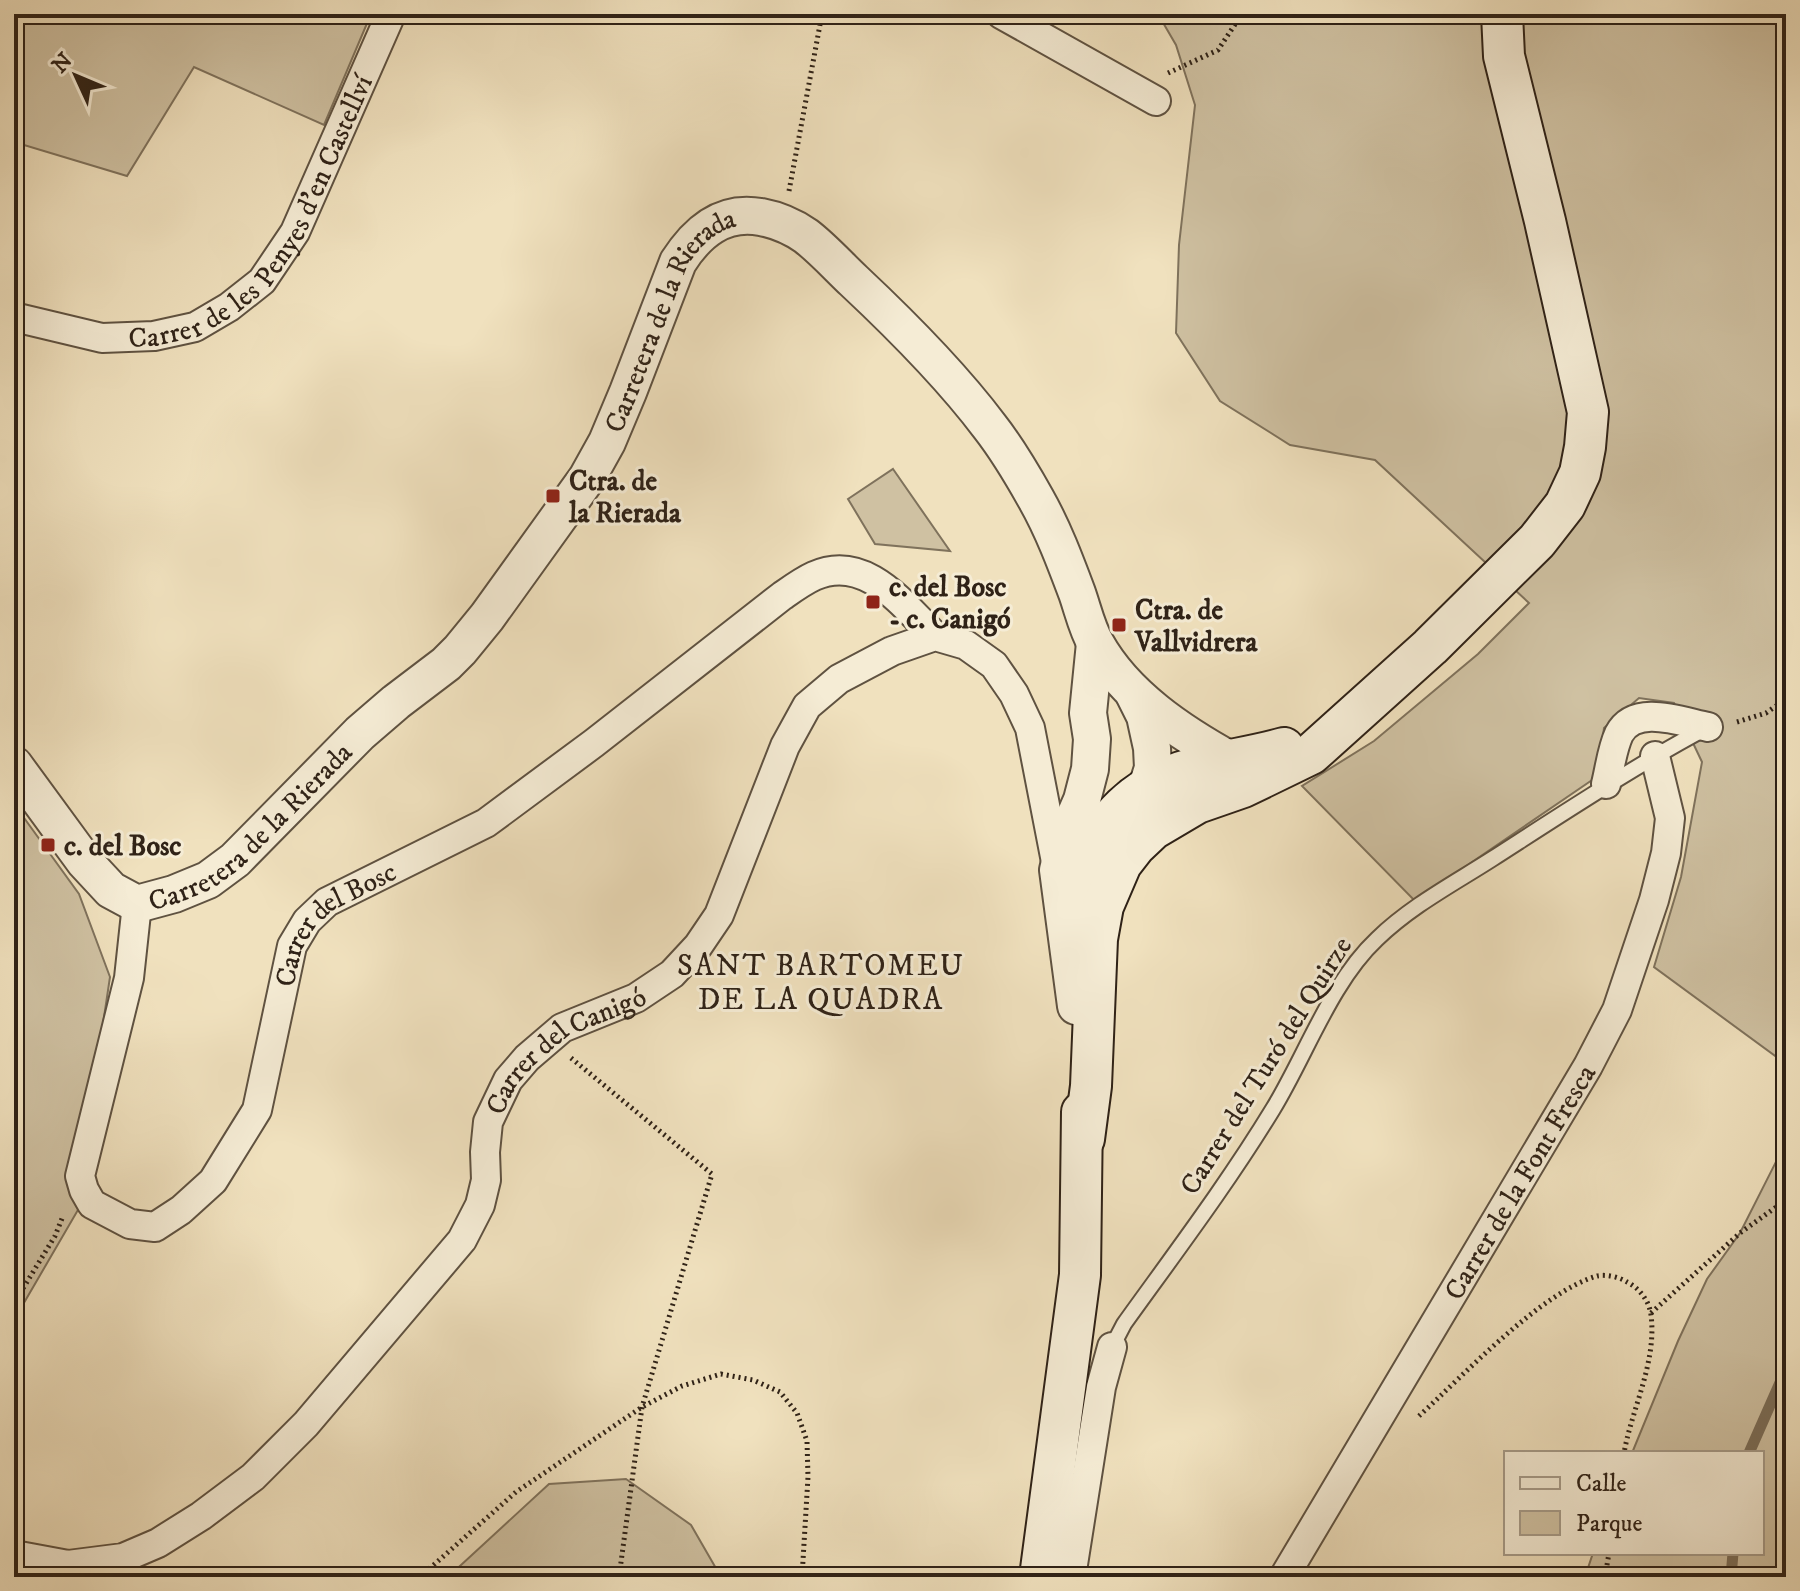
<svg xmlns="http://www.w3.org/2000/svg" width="1800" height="1591" font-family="'IM FELL DW Pica',serif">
	<rect width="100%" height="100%" fill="#f0e1be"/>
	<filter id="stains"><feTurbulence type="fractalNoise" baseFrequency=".0025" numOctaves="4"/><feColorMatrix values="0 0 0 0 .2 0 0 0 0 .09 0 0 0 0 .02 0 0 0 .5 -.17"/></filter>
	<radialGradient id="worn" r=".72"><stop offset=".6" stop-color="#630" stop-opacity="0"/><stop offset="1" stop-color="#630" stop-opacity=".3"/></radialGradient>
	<g fill="#cfc1a2" stroke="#7f725c" stroke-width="2">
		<path d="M14,14H371L324,125L194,67L127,176L14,142Z"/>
		<path d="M1158,14H1786V1064L1654,967L1681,877L1702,762L1674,703L1639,698L1604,728L1598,776L1415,901L1302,786L1374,741L1478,654L1529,603L1375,460L1290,445L1220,401L1176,333L1179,245L1195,105L1176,45Z"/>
		<path d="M893,469L950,551L875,544L848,499Z"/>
		<path d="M14,804L79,894L110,977L97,1064L82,1203L14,1320Z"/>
		<path d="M1786,1142V1577H1585L1593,1553H1762V1453H1632L1678,1341L1707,1279L1740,1233Z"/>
		<path d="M626,1479L691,1525L721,1577H448L549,1484Z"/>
	</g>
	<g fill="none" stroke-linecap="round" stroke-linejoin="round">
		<g stroke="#7b6e59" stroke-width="11">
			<path d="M1749,1453L1786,1369"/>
			<path d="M1731,1577L1733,1553"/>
		</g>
		<g stroke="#5f5241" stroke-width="18">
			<path id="service" d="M1112,1347L1124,1324C1175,1253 1228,1183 1273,1109C1306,1055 1331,982 1377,939C1411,906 1453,884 1492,859C1562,814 1630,769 1704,729"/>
		</g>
		<g stroke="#5f5241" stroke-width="32">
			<g id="minor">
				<path d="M1001,14L1156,101"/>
				<path id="s1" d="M14,317L102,338L154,336L195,327L229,307L262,281L295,232L391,14"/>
				<path d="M1606,784C1610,768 1612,749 1619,734C1635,703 1682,722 1708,727"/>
				<path id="s2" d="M137,904L129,978L80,1176L84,1190L92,1204L130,1224L155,1227L181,1210L213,1181L257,1110L292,946L307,921L327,902L486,823L594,743L782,596C792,589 803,581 814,576C865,553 902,604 935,636"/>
				<path id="s3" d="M14,1555L68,1565L123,1558L158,1543L201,1516L253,1477L306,1424L462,1240L480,1205L486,1180L485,1152L488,1122L508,1080L527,1058L562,1028L636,998L672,974L698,946L719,915L785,746L807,706L839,679L892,651L935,636L966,645L994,665L1014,694L1030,728L1057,867"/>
				<path d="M1071,1577L1101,1387L1112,1347"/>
				<path id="s4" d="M1284,1577L1588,1066L1617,1010L1654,900L1666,853L1670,818L1655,756"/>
			</g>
		</g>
		<g stroke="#5f5241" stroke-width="40">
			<g id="tertiary">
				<path d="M1134,694L1145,716L1152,748L1153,768L1140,809"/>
				<path id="s5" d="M14,765L85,862L111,890L137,904L174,894L208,880L235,860L360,733L396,702L446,664L460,650L487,617L587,478L607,442L628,392L678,262C697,232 723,210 761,217C777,220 793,227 806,236C823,249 839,267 854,281C902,326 951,375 990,427C1008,450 1022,474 1036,499C1053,529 1065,561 1077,593C1083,610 1087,629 1096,644C1125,696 1181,733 1232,761"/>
				<path d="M1076,1006L1058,870L1067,834L1082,800L1090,769L1092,739L1088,713L1095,643"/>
			</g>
		</g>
		<g stroke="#2f2217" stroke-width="44">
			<g id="secondary">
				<path d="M1076,948C1076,930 1074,910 1078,892C1088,835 1126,791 1181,772C1215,761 1250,758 1284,748"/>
				<path d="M1084,1139L1091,1086L1097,939L1103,906L1121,864L1135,846L1153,829L1197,803L1243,787L1311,754L1430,647L1537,541L1565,505L1580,473L1585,447L1588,412L1545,221L1504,56L1502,14"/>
				<path d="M1040,1577L1080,1275L1082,1112"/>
			</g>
		</g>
		<g stroke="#2f2217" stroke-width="5" stroke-dasharray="2 4" stroke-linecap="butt">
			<path d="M1168,73L1218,50L1242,14"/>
			<path d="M789,191L822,14"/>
			<path d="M1737,722L1766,713L1786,699"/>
			<path d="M571,1058L712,1174L642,1407L619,1577"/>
			<path d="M14,1296L22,1290L55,1236L63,1216"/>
			<path d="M1651,1313L1740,1233L1786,1200"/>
			<path d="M1419,1416C1464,1375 1541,1292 1597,1276C1606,1274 1619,1277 1627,1282C1639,1288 1649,1300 1651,1315C1657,1362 1632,1408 1624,1453"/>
			<path d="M420,1577L516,1492L642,1407L682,1386L721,1374L753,1380L780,1392L797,1413L807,1441L808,1477L802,1577"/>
			<path d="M1605,1577L1609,1553"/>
		</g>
		<use href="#service" stroke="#f5ecd5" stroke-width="14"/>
		<use href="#minor" stroke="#f5ecd5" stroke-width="28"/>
		<use href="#tertiary" stroke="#f5ecd5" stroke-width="36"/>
		<use href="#secondary" stroke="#f5ecd5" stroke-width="40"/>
	</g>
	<g fill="#8f2418" stroke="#f5ecd5" stroke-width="3">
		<rect x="545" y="488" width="16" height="16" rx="4"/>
		<rect x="865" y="594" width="16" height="16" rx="4"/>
		<rect x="1111" y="617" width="16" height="16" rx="4"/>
		<rect x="40" y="837" width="16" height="16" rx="4"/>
	</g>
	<g text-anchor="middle" stroke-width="6" stroke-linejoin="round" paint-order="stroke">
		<g font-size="28" fill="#2f2217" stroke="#f5ecd5">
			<text dy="10" stroke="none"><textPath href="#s1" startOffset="306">Carrer de les Penyes d'en Castellví</textPath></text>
			<text dy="10" stroke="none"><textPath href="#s5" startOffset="1000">Carretera de la Rierada</textPath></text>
			<text dy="10" stroke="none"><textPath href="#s5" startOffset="328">Carretera de la Rierada</textPath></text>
			<text dy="10" stroke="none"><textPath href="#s2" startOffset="748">Carrer del Bosc</textPath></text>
			<text dy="10" stroke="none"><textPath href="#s3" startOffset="814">Carrer del Canigó</textPath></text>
			<text transform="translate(1265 1065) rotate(-58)" y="10">Carrer del Turó del Quirze</text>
			<text dy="10" stroke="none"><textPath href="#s4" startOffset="460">Carrer de la Font Fresca</textPath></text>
		</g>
		<g font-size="28" font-weight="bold" fill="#2f2217" stroke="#f5ecd5" text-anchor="start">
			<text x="569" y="490">Ctra. de<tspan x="569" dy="32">la Rierada</tspan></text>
			<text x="889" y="596">c. del Bosc<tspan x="889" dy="32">- c. Canigó</tspan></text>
			<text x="1135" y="619">Ctra. de<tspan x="1135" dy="32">Vallvidrera</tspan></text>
			<text x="64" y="855">c. del Bosc</text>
		</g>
		<g font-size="30" letter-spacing="2" fill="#2f2217" stroke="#f5ecd5">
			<text x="821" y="975">SANT BARTOMEU<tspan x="821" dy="34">DE LA QUADRA</tspan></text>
		</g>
	</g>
	<rect width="1800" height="1591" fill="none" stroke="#f0e1be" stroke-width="48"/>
	<rect x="16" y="16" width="1768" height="1559" fill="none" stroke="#2f2217" stroke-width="4"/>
	<rect x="24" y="24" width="1752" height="1543" fill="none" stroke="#2f2217" stroke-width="2"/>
	<rect x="1504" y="1451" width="260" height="104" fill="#f5ecd5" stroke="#a69b89" stroke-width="2"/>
	<rect x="1520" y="1477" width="40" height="12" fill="#f5ecd5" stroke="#a69b89" stroke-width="2"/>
	<text x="1576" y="1491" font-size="24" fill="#2f2217">Calle</text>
	<rect x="1520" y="1511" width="40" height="24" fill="#cfc1a2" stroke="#a69b89" stroke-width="2"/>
	<text x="1576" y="1531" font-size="24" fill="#2f2217">Parque</text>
	<g transform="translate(76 76) rotate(314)" stroke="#f5ecd5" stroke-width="6" paint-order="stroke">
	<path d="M0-6L14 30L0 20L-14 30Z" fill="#2f2217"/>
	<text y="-12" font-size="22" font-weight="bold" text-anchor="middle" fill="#2f2217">N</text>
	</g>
	<rect width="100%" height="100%" filter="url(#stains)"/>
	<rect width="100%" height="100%" fill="url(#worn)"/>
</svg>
